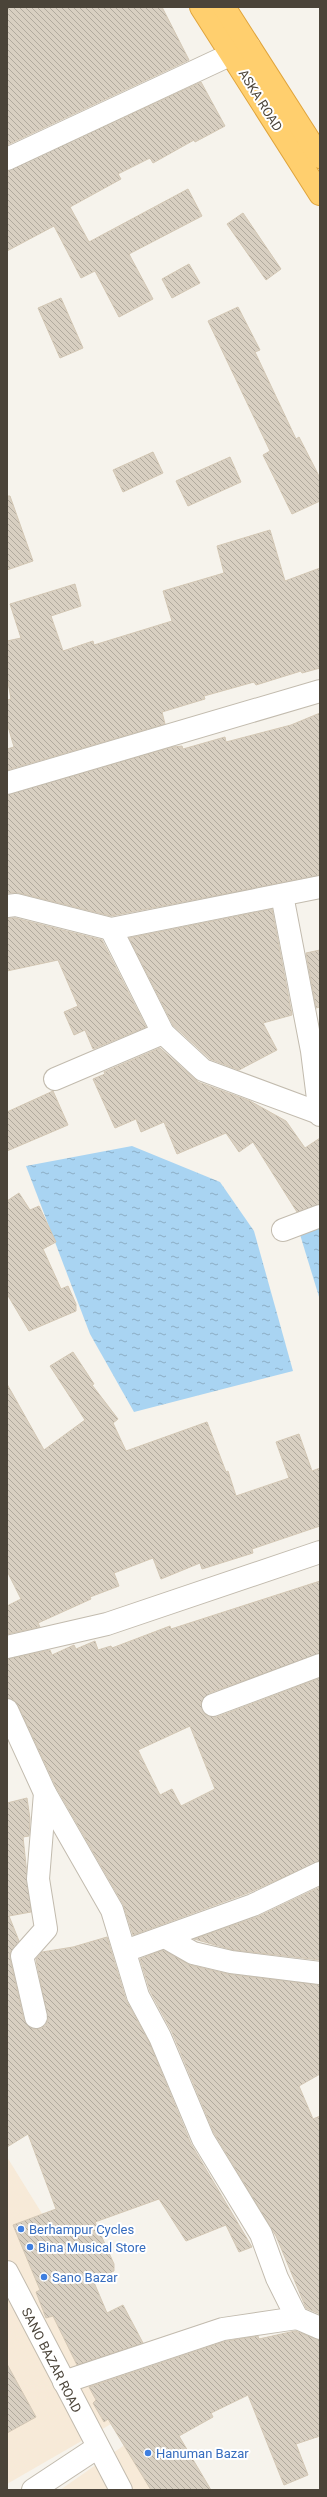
<svg xmlns="http://www.w3.org/2000/svg" width="327" height="2497" font-family="Roboto,sans-serif">
	<defs>
		<pattern id="water-ripples" width="26" height="14" patternUnits="userSpaceOnUse"><rect width="26" height="14" fill="#a9d4f2"/><path d="M2 4q2-2 4 0t4 0M15 11q2-2 4 0t4 0" fill="none" stroke="#8caec5"/></pattern>
		<pattern id="building-back-hatch" width="6" height="6" patternUnits="userSpaceOnUse"><rect width="6" height="6" fill="#d8cfc1"/><path d="M-1 5l2 2M0 0l6 6M5-1l2 2" fill="none" stroke="#b1aa9e"/></pattern>
	</defs>
	<rect width="100%" height="100%" fill="#f6f3ec"/>
	<g fill="#f7ead8">
		<path d="M7,2157L156,2398L7,2484Z"/>
		<path d="M166,2416L202,2490H60Z"/>
	</g>
	<g fill="url(#water-ripples)">
		<path d="M132,1146L220,1182L254,1231L293,1371L134,1412L90,1334L26,1166Z"/>
		<path d="M320,1222V1300L298,1228Z"/>
	</g>
	<g fill="url(#building-back-hatch)" stroke="#d3c7b4" fill-rule="evenodd">
		<path d="M7,7H162L189,60L7,145Z"/>
		<path d="M201,82L225,126L195,142L194,140L153,163L150,158L118,174L121,179L70,207L89,242L188,189L202,216L129,254L153,299L119,317L95,271L81,278L54,226L7,251V171Z"/>
		<path d="M243,213L281,269L266,280L227,224Z"/>
		<path d="M189,264L200,283L172,298L162,279Z"/>
		<path d="M61,298L83,348L60,358L38,308Z"/>
		<path d="M238,307L260,350L255,352L296,439L299,437L320,478V501L292,514L263,455L270,451L208,321Z"/>
		<path d="M153,452L163,473L123,492L113,470Z"/>
		<path d="M230,457L241,482L188,506L176,481Z"/>
		<path d="M7,496H10L33,561L7,570Z"/>
		<path d="M270,530L285,581L320,568V668L302,673L301,671L256,685L254,682L204,696L205,699L162,712L165,724L7,770V749L14,747L7,723V700L11,699L7,677V641L21,638L10,604L75,584L81,606L51,616L63,651L93,641L94,645L172,621L163,591L224,573L217,546Z"/>
		<path d="M320,713V875L111,916L19,893H7V795L172,747L182,746L183,749L225,737L226,742L291,725Z"/>
		<path d="M272,909L292,1015L263,1023L277,1050L239,1070L210,1059L173,1025L129,938Z"/>
		<path d="M7,918H15L102,940L146,1027L93,1049L85,1030L74,1035L64,1012L78,1006L58,960L7,971Z"/>
		<path d="M320,950V1007L316,1008L306,953Z"/>
		<path d="M160,1048L198,1082L250,1101L286,1121L305,1148L320,1138V1204L297,1212L253,1142L239,1152L226,1133L177,1154L164,1122L141,1132L136,1119L115,1128L93,1079L105,1074L104,1072Z"/>
		<path d="M53,1091L68,1125L7,1151V1112Z"/>
		<path d="M19,1193L30,1210L39,1206L56,1242L43,1249L61,1289L68,1286L76,1304V1311L29,1331L7,1294V1201Z"/>
		<path d="M73,1352L94,1384L92,1385L118,1419L113,1423L126,1451L207,1422L226,1472L228,1471L236,1496L289,1478L276,1442L299,1434L312,1471L320,1468V1526L252,1549L253,1553L202,1569L200,1563L161,1579L153,1558L114,1573L119,1586L90,1597L91,1599L38,1623L40,1627L7,1634V1606L21,1599L7,1571V1384L44,1450L85,1420L50,1366Z"/>
		<path d="M320,1581V1653L209,1693L201,1703L205,1714L217,1717L320,1678V1861L248,1893L133,1935L123,1904L56,1787L18,1705L14,1700L7,1698V1659L50,1650L52,1655L74,1645L76,1649L95,1641L98,1650L111,1646L112,1648L170,1626L171,1629ZM190,1726L215,1789L181,1806L172,1789L160,1795L138,1750Z"/>
		<path d="M27,1798L30,1819L29,1836L23,1837L31,1912L9,1916L19,1941L10,1953V1958L24,2020L32,2029H38L45,2026L48,2020L36,1959L42,1952L73,1947L107,1937L126,2000L149,2042L191,2144L252,2247L239,2252L226,2225L186,2241L159,2199L95,2222L114,2264V2271L93,2280L107,2313L123,2305L143,2343L77,2365L53,2316L46,2318L36,2292L40,2290L13,2225L56,2209L28,2134L7,2147V1803Z"/>
		<path d="M320,1887V1960L233,1950L194,1939L257,1917Z"/>
		<path d="M163,1950L190,1965L228,1974L320,1985V2074L299,2086L313,2119L320,2116V2314L306,2308L276,2236L214,2133L172,2032L150,1991L140,1959Z"/>
		<path d="M295,2331L320,2340V2436L296,2444L308,2475L284,2485L248,2395L211,2413L213,2417L179,2436L211,2490H151L108,2419L104,2422L93,2403L96,2400L89,2387L226,2341L258,2336L259,2339Z"/>
		<path d="M7,2364L36,2417L7,2433Z"/>
	</g>
	<g fill="none" stroke-linecap="round" stroke-linejoin="round">
		<g stroke="#c2bbae" stroke-width="24">
			<g id="minor">
				<path d="M7,159L249,46"/>
				<path d="M7,783L320,691"/>
				<path d="M282,895L312,1051L320,1115"/>
				<path d="M7,906L16,905L111,929L320,887"/>
				<path d="M111,929L163,1033L203,1070L319,1113"/>
				<path d="M55,1079L163,1033"/>
				<path d="M283,1230L320,1216"/>
				<path d="M7,1647L107,1624L320,1552"/>
				<path d="M213,1705L320,1665"/>
				<path d="M7,1710L45,1793L112,1910L138,1996L160,2037L203,2139L261,2234L277,2278L297,2318L320,2328"/>
				<path d="M165,1937L193,1953L231,1962L320,1973"/>
				<path d="M125,1951L253,1905L320,1873"/>
				<path d="M36,2017L22,1956L46,1929L38,1879L45,1793"/>
				<path d="M7,2272L121,2490"/>
				<path d="M64,2382L223,2329L297,2318"/>
				<path d="M33,2490L98,2447"/>
			</g>
		</g>
		<g stroke="#e0a43c" stroke-width="24">
			<g id="highway">
				<path d="M201,7L320,194"/>
				<path d="M224,7L320,157"/>
			</g>
		</g>
		<use href="#minor" stroke="#fff" stroke-width="22"/>
		<use href="#highway" stroke="#ffcf6e" stroke-width="22"/>
	</g>
	<g fill="#3f7fe0" stroke="#fff" stroke-width="1.5">
		<circle cx="21" cy="2229" r="4"/>
		<circle cx="30" cy="2247" r="4"/>
		<circle cx="44" cy="2277" r="4"/>
		<circle cx="148" cy="2453" r="4"/>
	</g>
	<g text-anchor="middle" stroke-width="4" stroke-linejoin="round" paint-order="stroke">
		<g font-size="13" fill="#4b4439" stroke="#fff">
			<text transform="translate(261 100) rotate(58)" y="5">ASKA ROAD</text>
			<text transform="translate(52 2360) rotate(63)" y="5">SANO BAZAR ROAD</text>
		</g>
		<g font-size="13" fill="#366cbe" stroke="#fff" text-anchor="start">
			<text x="29" y="2234">Berhampur Cycles</text>
			<text x="38" y="2252">Bina Musical Store</text>
			<text x="52" y="2282">Sano Bazar</text>
			<text x="156" y="2458">Hanuman Bazar</text>
		</g>
	</g>
	<rect width="327" height="2497" fill="none" stroke="#4b4439" stroke-width="16"/>
</svg>
